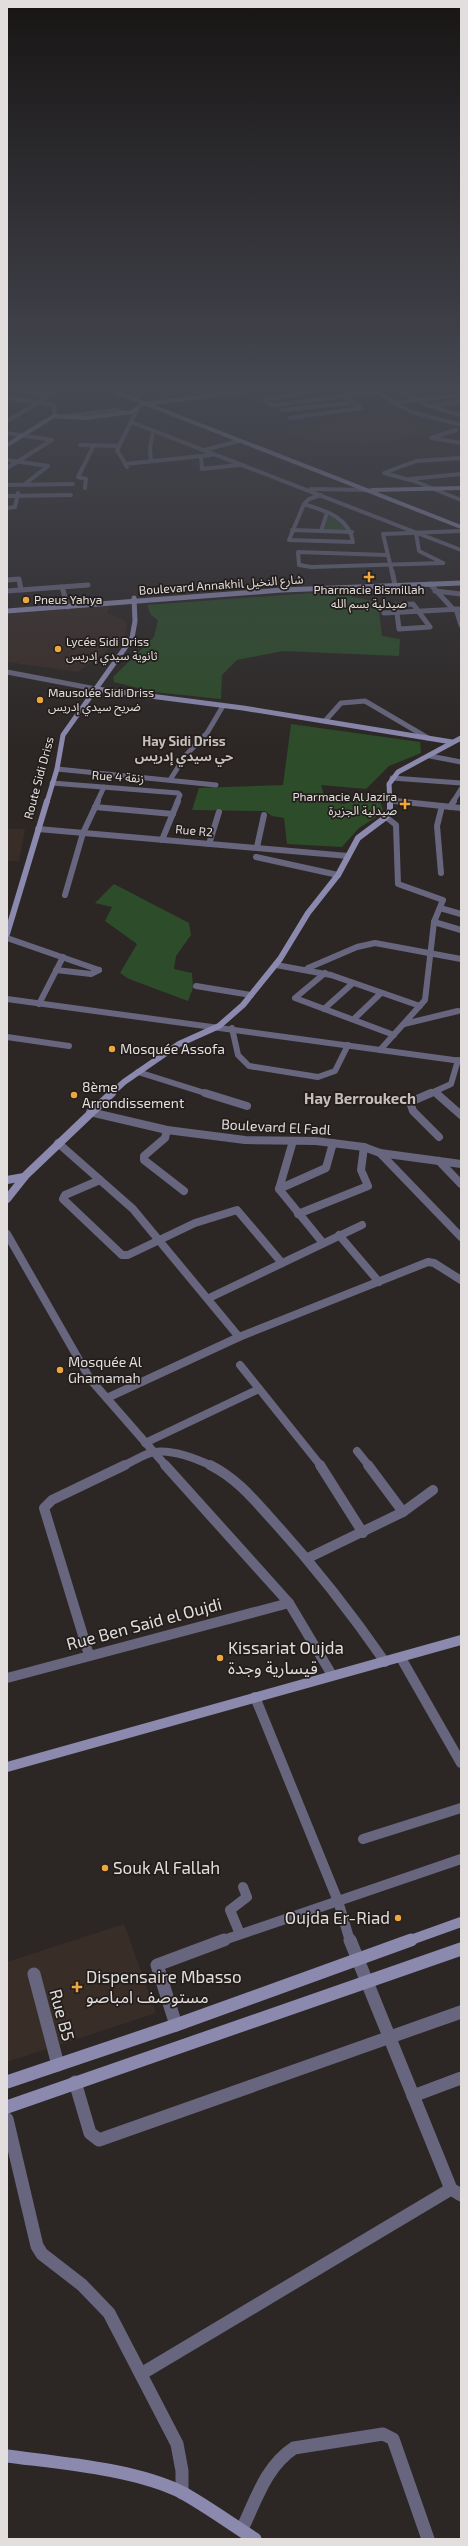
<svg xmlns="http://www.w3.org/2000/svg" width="468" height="2546" font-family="'Exo 2','Noto Sans Arabic',sans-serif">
	<rect width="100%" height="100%" fill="#2c2725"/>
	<g fill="#392d28">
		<path d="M384,412L427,429L447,430L364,446L351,441L318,444L290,434L289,430Z"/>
		<path d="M110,606L107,613L127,622L125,637L78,672L7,662V614Z"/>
		<path d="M7,829H25L19,861H7Z"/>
		<path d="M124,1924L156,2013L7,2062V1962Z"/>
	</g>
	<g fill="#2d4c29">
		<path d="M328,516L338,518L349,530H324Z"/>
		<path d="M354,590L352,597L378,602L382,636L400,639L399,656L283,651L237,660L222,675L221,699L154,692L114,682L113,677L154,637L158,620L151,615L147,605Z"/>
		<path d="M291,724L420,742L421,753L389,766L366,789L321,785L326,801L344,804L377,794L384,812L359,828L342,847L287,844L284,818L272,816L265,811L192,810L199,788L283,785Z"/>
		<path d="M114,884L189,923L191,935L176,956L174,969L192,973L193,988L188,1001L129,979L120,973L137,944L105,921L112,907L95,903Z"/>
	</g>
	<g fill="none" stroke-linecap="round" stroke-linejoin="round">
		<g stroke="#68667e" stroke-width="4">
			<path d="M27,392L51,395"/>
			<path d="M313,392L264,399L270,404L276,405L377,392"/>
			<path d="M376,392L411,412L461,425"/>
			<path d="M404,392L429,406L461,415"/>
			<path d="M7,398L54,405L55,416"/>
			<path d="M393,403L461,395"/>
			<path d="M432,406L461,402"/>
			<path d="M282,410L353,403"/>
			<path d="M65,416L115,410L125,413"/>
			<path d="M290,418L361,408L344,396"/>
			<path d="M7,421L56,392"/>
			<path d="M131,422L461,550"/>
			<path d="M456,430L431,438L461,443"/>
			<path d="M7,433L52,440"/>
			<path d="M80,445L119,446"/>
			<path d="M204,450L239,441"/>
			<path d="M201,456L202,469L239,465"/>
			<path d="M7,460L48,466L25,484"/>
			<path d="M151,461L150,448L153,431"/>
			<path d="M125,464L211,455"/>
			<path d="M127,467L117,450L137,410"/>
			<path d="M7,468L52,440"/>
			<path d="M461,474L409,479L461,500"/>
			<path d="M410,480L384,473L416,461L461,458"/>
			<path d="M7,485L73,484"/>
			<path d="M85,488L86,479L78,477L94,445"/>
			<path d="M311,489L368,490"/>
			<path d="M7,496L71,495"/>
			<path d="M304,504C326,511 349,517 353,542L289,540Z"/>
			<path d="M304,504L309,499L321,495"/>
			<path d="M7,508L15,507L18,493"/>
			<path d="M292,530L352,532"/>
			<path d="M321,531L327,513"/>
			<path d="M416,533L419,551L443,563"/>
			<path d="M387,555L298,552L299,565L311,567L443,563"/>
			<path d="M392,572L383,534L461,531"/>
		</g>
		<g stroke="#68667e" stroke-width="5">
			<path d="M392,571L395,585"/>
			<path d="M7,580L19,579L21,590"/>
			<path d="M430,584L453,609"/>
			<path d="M62,587L68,607"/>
			<path d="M7,591L88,585"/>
			<path d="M435,591L461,594"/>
			<path d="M413,604L430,627L399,629L396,605Z"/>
			<path d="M456,609L461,625"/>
			<path d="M384,613L461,609"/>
			<path d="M7,672L96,689"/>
			<path d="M325,721L341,703L365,701L428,738"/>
			<path d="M430,756L461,762"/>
			<path d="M57,769L216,785"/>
			<path d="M392,778L461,783"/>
			<path d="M170,780L185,756L207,733L223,706"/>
			<path d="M52,783L178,793L180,795L177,802"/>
			<path d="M390,800L404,802"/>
			<path d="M97,802L104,787"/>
			<path d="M453,802L461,789"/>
		</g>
		<g stroke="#68667e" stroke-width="6">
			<path d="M395,801L461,808"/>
			<path d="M95,807L173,814"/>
			<path d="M450,807L454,801"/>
			<path d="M38,829L348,856"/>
			<path d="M162,840L178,801"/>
			<path d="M209,844L219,812"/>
			<path d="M257,847L264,815"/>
			<path d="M256,857L338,875"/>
			<path d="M441,873L437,826L442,806"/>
			<path d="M65,895L83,833L98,801"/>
			<path d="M440,908L461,914"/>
			<path d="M434,922L461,930"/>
			<path d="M7,938L99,970"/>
			<path d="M276,965L331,975L420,1006"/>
			<path d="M308,968L357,947L375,943L461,959"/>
			<path d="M56,970L91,974L99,970"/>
			<path d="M325,973L295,998L394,1035"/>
			<path d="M196,986L251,995"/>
			<path d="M7,999L461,1061"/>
			<path d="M39,1004L63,957"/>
			<path d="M324,1009L353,983"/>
			<path d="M354,1019L381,993"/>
			<path d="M404,1024L458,1011"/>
			<path d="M232,1028L238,1055L249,1066L318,1077L335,1071L348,1045"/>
			<path d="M7,1037L69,1046"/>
			<path d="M380,1050L425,1000L434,922L443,900L398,884L396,825L386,817"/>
			<path d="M138,1072L208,1094"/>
			<path d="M435,1092L437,1094"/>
			<path d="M429,1094L451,1084L458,1060"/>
		</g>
		<g stroke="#68667e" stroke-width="8">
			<path d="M205,1093L247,1106"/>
			<path d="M431,1093L410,1102L413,1111L439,1137"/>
			<path d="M436,1093L461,1115"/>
			<path d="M90,1112L167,1130L245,1140L316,1141L364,1147L380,1153L461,1164"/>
			<path d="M167,1130L165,1138L144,1156V1160L184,1191"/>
			<path d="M293,1141L279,1189L323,1243"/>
			<path d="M58,1143L133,1209L239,1337"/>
			<path d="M380,1153L461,1237"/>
			<path d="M439,1161L461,1184"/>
			<path d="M100,1180L65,1195L63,1199L122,1255H128L195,1223L237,1210L282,1263"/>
			<path d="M279,1189L326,1168L333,1143"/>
			<path d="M298,1214L368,1186L361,1170L364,1147"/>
			<path d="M7,1234L90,1379L166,1466"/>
			<path d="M339,1235L379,1282"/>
			<path d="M209,1298L362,1225"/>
			<path d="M240,1365L321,1466"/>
			<path d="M107,1398L239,1337L428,1262L434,1263L461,1280"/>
			<path d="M145,1443L259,1389"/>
			<path d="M357,1451L369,1466"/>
			<path d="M123,1466C132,1462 144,1454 154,1452C173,1449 195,1458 212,1466"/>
		</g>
		<g stroke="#68667e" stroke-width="10">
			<path d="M165,1465L289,1603L332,1675"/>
			<path d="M210,1465C238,1479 255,1501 275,1523C315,1567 351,1613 385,1662"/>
			<path d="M320,1465L363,1533"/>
			<path d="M368,1465L403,1512"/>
			<path d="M308,1558L403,1512L433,1490"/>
			<path d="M89,1655L44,1508L52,1500L125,1465"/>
			<path d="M401,1658L461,1763"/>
			<path d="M7,1678L289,1603"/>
			<path d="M255,1697L338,1901L350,1941"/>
			<path d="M363,1839L461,1808"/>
			<path d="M240,1934L230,1910L247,1897L243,1887"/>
			<path d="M221,1941L461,1859"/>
		</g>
		<g stroke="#68667e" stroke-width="13">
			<path d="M350,1940L451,2189L461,2195"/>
			<path d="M34,1974L58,2065"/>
			<path d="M176,2025L157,1965L224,1940"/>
			<path d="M75,2082L90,2133L99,2140L461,2012"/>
			<path d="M413,2096L461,2078"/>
			<path d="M7,2119L37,2246L42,2254L82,2285L109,2313L177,2444L182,2471V2493"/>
			<path d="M141,2374L451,2189"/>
			<path d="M242,2529C256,2500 266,2466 294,2448L383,2434L393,2439L428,2539"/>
		</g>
		<g stroke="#8c89af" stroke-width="4">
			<path d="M116,392L461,527"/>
			<path d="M7,445L54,416L85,418L132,412L143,404L240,392"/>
			<path d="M372,490L461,488"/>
		</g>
		<g stroke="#8c89af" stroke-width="5">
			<path d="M7,611L282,590L461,583"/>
			<path d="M96,689L243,708L452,742"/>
			<path d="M47,802L57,769L63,735L132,638L135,621L134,598"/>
			<path d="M390,802L389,784L398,772L461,738"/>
		</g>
		<g stroke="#8c89af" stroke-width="6">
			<path d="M7,934L47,801"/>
			<path d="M111,1094L124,1082L179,1044L219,1026L243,1005L280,959L308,913L338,875L358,838L386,817L390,810V801"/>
		</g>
		<g stroke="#8c89af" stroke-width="8">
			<path d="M7,1180L24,1177"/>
			<path d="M7,1199L26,1175L112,1093"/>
		</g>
		<g stroke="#8c89af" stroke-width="10">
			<path d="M7,1767L461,1640"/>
			<path d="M408,1941L461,1922"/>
		</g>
		<g stroke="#8c89af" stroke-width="13">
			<path d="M7,2082L176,2025L411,1940"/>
			<path d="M7,2107L461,1949"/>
			<path d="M7,2456C60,2463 136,2469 183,2493C208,2507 231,2524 255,2539"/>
		</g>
	</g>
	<linearGradient id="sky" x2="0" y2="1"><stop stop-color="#181514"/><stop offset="0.52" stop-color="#454751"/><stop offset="1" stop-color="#454751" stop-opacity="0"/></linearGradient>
	<rect width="468" height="749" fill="url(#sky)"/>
	<g fill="#eea73d" stroke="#231d1b" stroke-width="1.5">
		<path d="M367 571h4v4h4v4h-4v4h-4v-4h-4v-4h4z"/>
		<circle cx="26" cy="600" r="4"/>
		<circle cx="58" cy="649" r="4"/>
		<circle cx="40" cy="700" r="4"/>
		<path d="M403 798h4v4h4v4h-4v4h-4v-4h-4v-4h4z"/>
		<circle cx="112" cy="1049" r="4"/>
		<circle cx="74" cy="1095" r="4"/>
		<circle cx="60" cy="1370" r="4"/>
		<circle cx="220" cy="1658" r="4"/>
		<circle cx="105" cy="1868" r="4"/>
		<circle cx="398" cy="1918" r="4"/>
		<path d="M75 1981h4v4h4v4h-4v4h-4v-4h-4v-4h4z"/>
	</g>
	<g text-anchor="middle" stroke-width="3.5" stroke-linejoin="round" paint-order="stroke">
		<g font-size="12" fill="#e2dedd" stroke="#231d1b">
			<text transform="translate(221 585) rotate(-4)" y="4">Boulevard Annakhil شارع النخيل</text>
			<text transform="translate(118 777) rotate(4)" y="4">Rue 4 زنقة</text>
			<text transform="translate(39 778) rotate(-75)" y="4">Route Sidi Driss</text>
			<text transform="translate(194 831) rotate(5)" y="4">Rue R2</text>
		</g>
		<g font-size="12" fill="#e2dedd" stroke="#231d1b" text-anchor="start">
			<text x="369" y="594" text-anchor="middle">Pharmacie Bismillah<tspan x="369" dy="14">صيدلية بسم الله</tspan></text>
			<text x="34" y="604">Pneus Yahya</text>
			<text x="66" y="646">Lycée Sidi Driss<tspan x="66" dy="14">ثانوية سيدي إدريس</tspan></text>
			<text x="48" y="697">Mausolée Sidi Driss<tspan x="48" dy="14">ضريح سيدي إدريس</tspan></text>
			<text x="397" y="801" text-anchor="end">Pharmacie Al Jazira<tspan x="397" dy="14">صيدلية الجزيرة</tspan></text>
		</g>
		<g font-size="13" font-weight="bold" fill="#c5bebb" stroke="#231d1b">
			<text x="184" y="746">Hay Sidi Driss<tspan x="184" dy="15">حي سيدي إدريس</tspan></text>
		</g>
		<g font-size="14" fill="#e2dedd" stroke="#231d1b" text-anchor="start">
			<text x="120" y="1054">Mosquée Assofa</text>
			<text x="82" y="1092">8ème<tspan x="82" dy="16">Arrondissement</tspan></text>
			<text x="68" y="1367">Mosquée Al<tspan x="68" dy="16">Ghamamah</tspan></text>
		</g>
		<g font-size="14" fill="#e2dedd" stroke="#231d1b">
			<text transform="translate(276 1127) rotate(3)" y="5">Boulevard El Fadl</text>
		</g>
		<g font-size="15" font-weight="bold" fill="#c5bebb" stroke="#231d1b">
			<text x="360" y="1104">Hay Berroukech</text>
		</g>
		<g font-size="17" fill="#e2dedd" stroke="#231d1b">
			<text transform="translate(144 1624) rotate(-15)" y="6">Rue Ben Said el Oujdi</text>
			<text transform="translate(62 2015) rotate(75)" y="6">Rue B5</text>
		</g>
		<g font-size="17" fill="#e2dedd" stroke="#231d1b" text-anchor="start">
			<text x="228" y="1654">Kissariat Oujda<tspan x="228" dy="20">قيسارية وجدة</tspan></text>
			<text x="113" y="1874">Souk Al Fallah</text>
			<text x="390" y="1924" text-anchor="end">Oujda Er-Riad</text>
			<text x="86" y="1983">Dispensaire Mbasso<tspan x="86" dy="20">مستوصف امباصو</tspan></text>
		</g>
	</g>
	<rect width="468" height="2546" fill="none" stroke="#e2dedd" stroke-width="16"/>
</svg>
